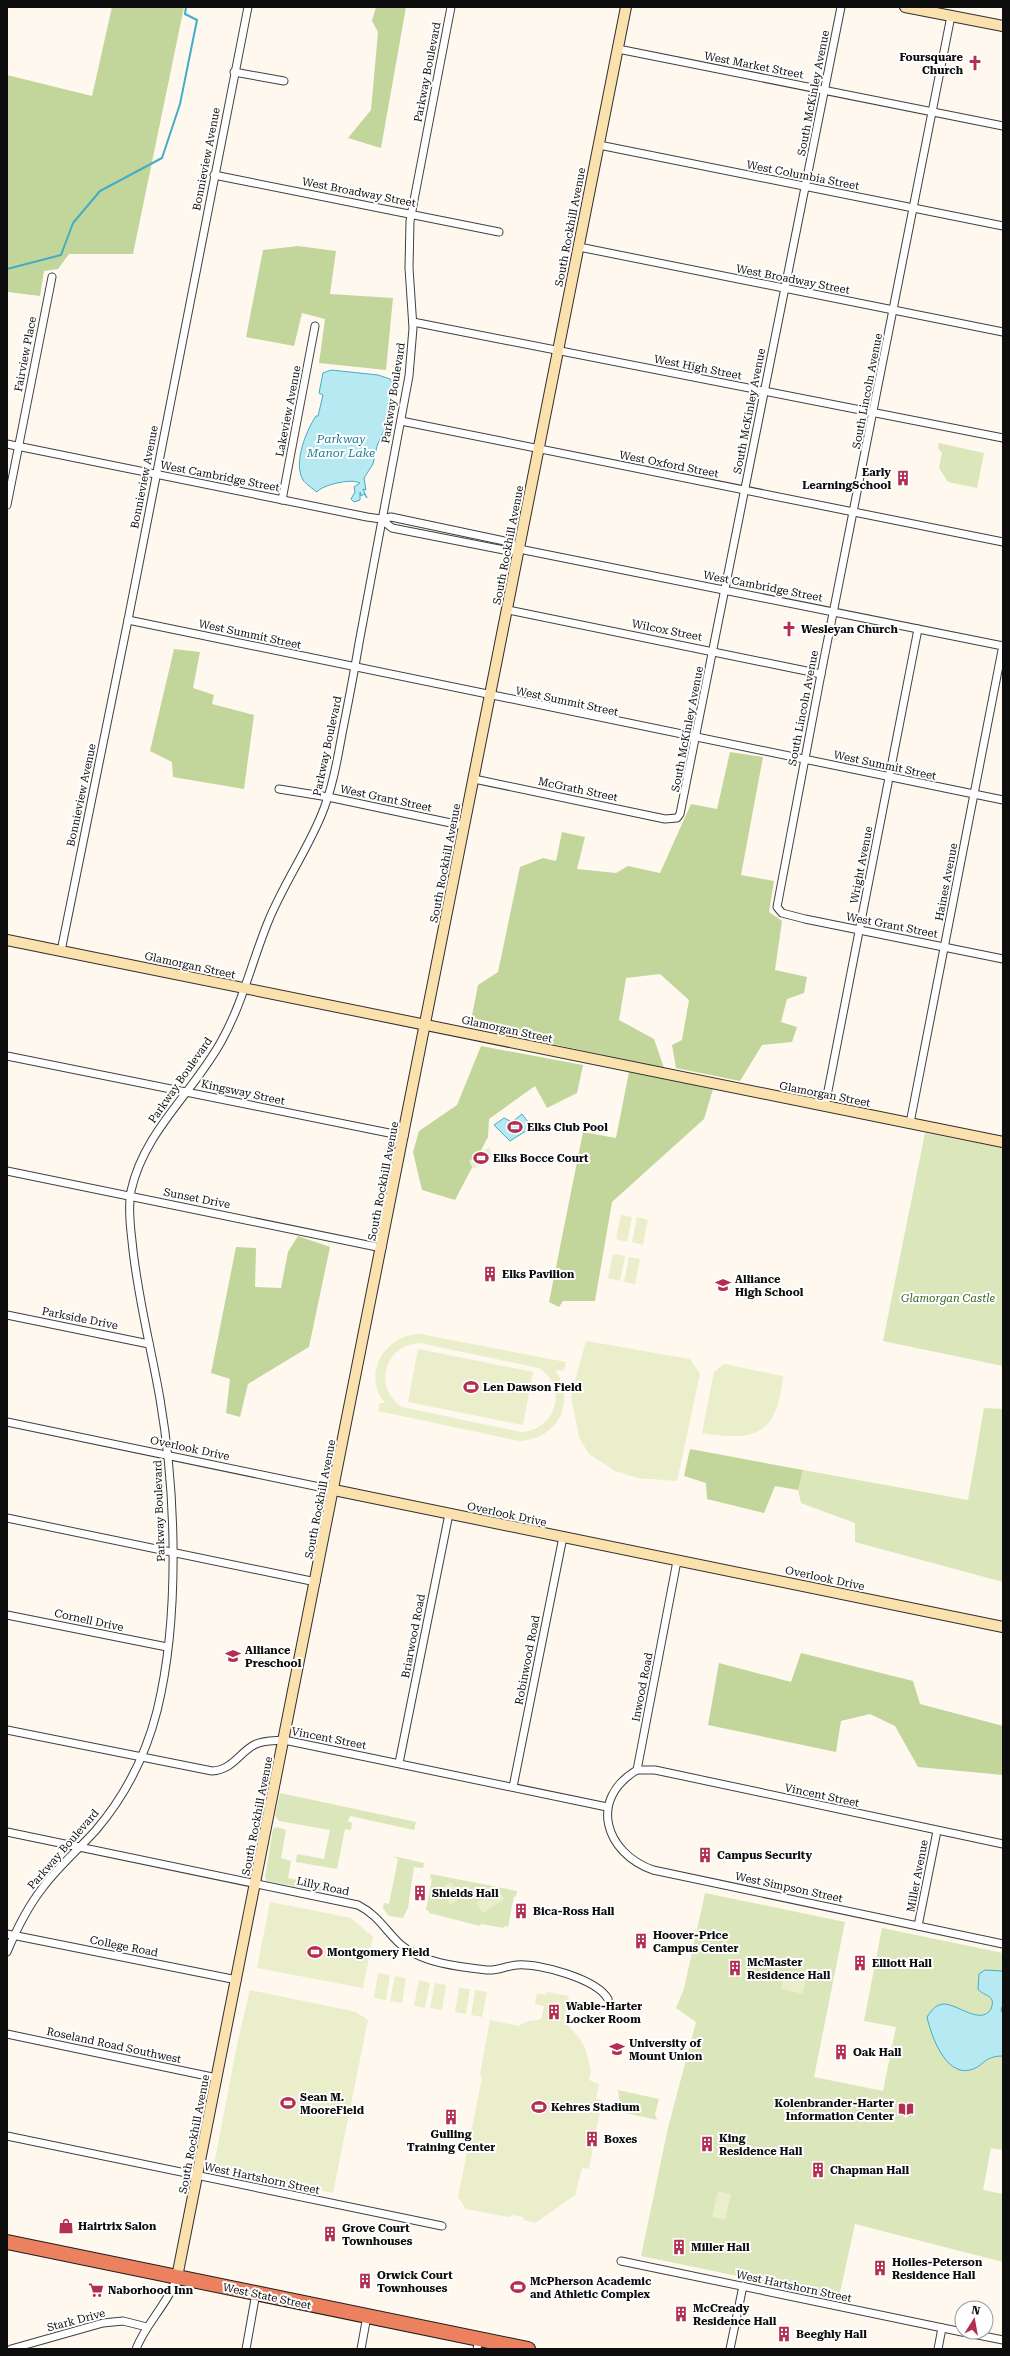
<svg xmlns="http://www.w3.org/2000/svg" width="1010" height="2356" font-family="'Roboto Serif',serif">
	<rect width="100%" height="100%" fill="#fef8ef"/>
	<g fill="#dbe6ba">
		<path d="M939,443L984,453L977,488L948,482L939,468L942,453L938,448Z"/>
		<path d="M925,1133L1003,1148V1366L883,1341Z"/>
		<path d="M984,1408L1003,1409V1582L855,1542V1523L801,1503L798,1490L803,1470L968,1500Z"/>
		<path d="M280,1793L416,1822L414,1830L350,1816L348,1821L352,1823L351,1830L345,1829L337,1869L296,1862L297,1854L324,1859L330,1830L279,1821L275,1816Z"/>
		<path d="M276,1827L286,1830L281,1858L291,1861L288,1878L338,1889V1892L336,1894L267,1881L265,1878L273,1829Z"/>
		<path d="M393,1856L424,1863L423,1868L414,1867L408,1908L403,1918L389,1916L383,1908L384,1903L389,1904L398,1859Z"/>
		<path d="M431,1874L517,1891L516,1897L514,1896L508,1927L505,1926L504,1928L481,1924L480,1926L429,1913V1911L426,1910L432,1879H430Z"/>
		<path d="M705,1893L845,1922L814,2077L883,2091L896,2027L864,2021L882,1928L1003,1953V2150L991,2148L983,2190L1003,2194V2262L855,2224L839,2297L641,2256L668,2128L696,2022L676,2008L684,1989Z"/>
		<path d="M618,2090L659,2099L655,2114L657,2120L621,2112Z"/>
	</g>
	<g fill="#c2d69b">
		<path d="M112,7H184L133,254H69L58,269L44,271L40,296L8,292L7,297V75L92,96Z"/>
		<path d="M376,7H406L381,148L348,138L371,110L378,32L372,21Z"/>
		<path d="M298,246L336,251L330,294L393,298L386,370L319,363L325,319L302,313L294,346L246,337L263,250Z"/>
		<path d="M174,649L200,652L193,688L214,695L212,704L254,715L244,789L173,777L172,762L150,751Z"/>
		<path d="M730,752L763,757L741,875L774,881L769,912L782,921L775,970L807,977L804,993L787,999L781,1022L797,1027L792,1042L762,1045L740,1081L676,1068L672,1045L682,1040L689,1000L660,974L626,978L619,1020L654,1039L664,1068L470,1026L478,985L498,972L520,867L543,858L556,861L562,832L585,837L577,869L616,873L628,866L660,873L691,804L717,809Z"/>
		<path d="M481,1046L583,1065L577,1093L547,1108L535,1086L489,1119L488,1137L455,1200L422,1190L413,1152L419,1131L457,1105Z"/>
		<path d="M629,1072L713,1089L704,1119L612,1202L595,1301H563L559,1307L549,1302L583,1132L616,1138Z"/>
		<path d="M298,1236L330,1247L309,1347L248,1384L240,1417L226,1413L230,1379L211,1373L236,1247L256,1248L255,1287L281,1288L288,1252Z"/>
		<path d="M690,1449L803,1470L798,1490L775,1486L764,1513L707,1499L706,1483L684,1476Z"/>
		<path d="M801,1653L913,1681L920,1704L1003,1726V1775L918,1767L895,1726L870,1714L841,1721L836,1752L708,1725L719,1663L791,1682Z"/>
	</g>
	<g fill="#eaeecb" fill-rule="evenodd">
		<path d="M489,1147L494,1155L473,1169L469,1161Z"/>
		<path d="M621,1215L632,1217L627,1242L616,1239Z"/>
		<path d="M637,1217L648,1220L643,1245L632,1242Z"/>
		<path d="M613,1254L625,1256L620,1281L608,1278Z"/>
		<path d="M629,1257L640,1259L635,1284L624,1282Z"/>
		<path d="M420,1334L566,1362L564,1371L555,1370C577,1401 558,1439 520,1441L378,1411L380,1403H385C361,1373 385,1335 420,1334ZM420,1343L539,1368C569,1387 556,1430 521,1432L402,1407C372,1387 385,1344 420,1343Z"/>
		<path d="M586,1341L690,1359L700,1374L677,1481L637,1478L615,1471L589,1454L579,1437L571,1396Z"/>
		<path d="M418,1349L533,1372L523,1425L408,1402Z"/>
		<path d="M724,1364L783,1376C777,1434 757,1442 702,1433L714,1372Z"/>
		<path d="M451,1882L461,1898L450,1905L440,1889Z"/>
		<path d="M497,1889L504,1899L483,1913L476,1903Z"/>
		<path d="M270,1902L351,1918L373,1937L363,1988L257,1968Z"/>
		<path d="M378,1973L390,1975L386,2000L374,1998Z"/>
		<path d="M395,1976L406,1978L402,2003L390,2001Z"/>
		<path d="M784,1976L806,1980L803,1994L781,1989Z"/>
		<path d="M419,1980L430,1983L425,2008L414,2006Z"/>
		<path d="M435,1983L446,1985L442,2010L430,2008Z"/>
		<path d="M459,1988L470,1989L466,2014L455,2012Z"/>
		<path d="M250,1990L356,2012L368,2020L333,2193L218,2170L214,2165L238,2040Z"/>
		<path d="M475,1990L487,1992L482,2017L471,2015Z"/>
		<path d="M547,1992L569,1996L564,2021L580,2039L585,2048L591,2069L589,2080L599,2084L596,2099L602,2100L589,2169L582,2168L575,2195L535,2223L524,2220L523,2217L512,2215L509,2217L466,2209L458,2197L482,2078L480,2074L490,2020L518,2026L529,2021L539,2020L542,2017L544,2006L535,2004L537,1993L547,1995Z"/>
		<path d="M718,2191L731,2194L725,2220L712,2217Z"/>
	</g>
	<g fill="#b6e9f2" stroke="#42adc5">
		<path d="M331,370L378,375L390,379L394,386L387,423L377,446L373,464L364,478L366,490L363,489L367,498L364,494L361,496L360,492V500L354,502L351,499L355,492L354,487L360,483C351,478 322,485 317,492C314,490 305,483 303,480C293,463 306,431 316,416H318L323,395L319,393L323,373Z"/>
		<path d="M522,1114L532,1127L510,1141L494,1125L504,1118L512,1122Z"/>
		<path d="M985,1970L1003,1971V2004L1001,2010L1003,2014V2056C983,2056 985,2066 970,2070C945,2076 931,2035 927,2017C931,2011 935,2005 943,2004C957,2003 980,2026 991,2009C992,2006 993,2003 992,2000C990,1995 981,1994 978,1989L979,1974Z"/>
	</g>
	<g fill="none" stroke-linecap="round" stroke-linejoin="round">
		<path stroke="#42adc5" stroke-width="2" d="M7,269L61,255L73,223L100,191L162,158L180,104L197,20L185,14L186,7"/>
		<g stroke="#404040" stroke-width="9">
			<g id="street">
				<path d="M951,16L821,674L777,907L782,913L805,919L1003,959"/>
				<path d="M618,49L1003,126"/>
				<path d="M234,72L284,81"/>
				<path d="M599,145L1003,226"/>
				<path d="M214,175L499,232"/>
				<path d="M579,247L1003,332"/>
				<path d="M413,322L1003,438"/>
				<path d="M401,421L1003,542"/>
				<path d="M7,444L367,517L381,519L391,517L509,542L519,549L1003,646"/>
				<path d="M282,500L315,326"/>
				<path d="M7,505L52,277"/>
				<path d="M381,519L392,528L509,551L519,549"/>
				<path d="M508,610L821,674"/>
				<path d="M128,620L1003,800"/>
				<path d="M474,779L665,819L677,818L680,814L841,7"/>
				<path d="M279,789L328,797L465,826"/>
				<path d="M61,951L128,620L248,7"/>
				<path d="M7,1056L404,1136"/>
				<path d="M825,1106L918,629"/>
				<path d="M910,1123L1003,645"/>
				<path d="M7,1171L382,1248"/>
				<path d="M7,1315L149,1344"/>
				<path d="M7,1422L334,1490"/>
				<path d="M7,1518L316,1582"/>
				<path d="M677,1561L637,1770C588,1799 605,1853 653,1870L1003,1944"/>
				<path d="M7,1615L167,1647"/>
				<path d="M7,1730L212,1771C232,1770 238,1754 254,1745C263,1740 274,1741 284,1740L607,1807"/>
				<path d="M399,1763L449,1514"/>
				<path d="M637,1770H655L1003,1844"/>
				<path d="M513,1787L563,1537"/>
				<path d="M7,1832L358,1905C379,1916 384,1929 400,1944C421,1963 459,1967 487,1970C497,1971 506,1966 517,1965C539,1963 597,1979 608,1999"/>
				<path d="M918,1926L937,1831"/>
				<path d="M7,1934L237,1980"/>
				<path d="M7,1952C17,1928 28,1906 44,1886C59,1866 79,1849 96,1830C125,1796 146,1754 157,1711C180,1618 176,1493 160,1399C151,1347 137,1295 132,1241C130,1225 128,1207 131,1191C144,1131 194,1092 222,1040C243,1002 252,961 268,922C283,885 306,852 321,816C332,790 337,762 342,734C348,704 354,673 359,643C375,554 392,465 409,376L413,328L409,268L410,221L451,7"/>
				<path d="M7,2034L217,2078"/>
				<path d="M7,2136L442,2226"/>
				<path d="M621,2261L962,2332"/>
				<path d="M963,2332L1003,2340"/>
				<path d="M11,2349L103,2323L123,2321L147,2327"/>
				<path d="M136,2349C146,2323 168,2304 177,2277"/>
				<path d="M246,2349L256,2293"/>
				<path d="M361,2349L367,2316"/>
				<path d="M477,2349L479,2339"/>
				<path d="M730,2349L743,2286"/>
				<path d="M938,2349L942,2328"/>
			</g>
		</g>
		<g stroke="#2f2f2f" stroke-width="12">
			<g id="secondary">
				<path d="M905,7L1003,26"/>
				<path d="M7,940L1003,1142"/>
				<path d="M334,1490L1003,1627"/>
				<path d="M177,2277L626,7"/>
			</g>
		</g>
		<g stroke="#1e1e1e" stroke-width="16">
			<path id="highway" d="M7,2242L528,2349"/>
		</g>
		<use href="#street" stroke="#fff" stroke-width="7"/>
		<use href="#secondary" stroke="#fae1ae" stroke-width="10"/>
		<use href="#highway" stroke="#eb815f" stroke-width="14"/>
	</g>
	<defs>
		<g id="church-bare" transform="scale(1.2)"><path d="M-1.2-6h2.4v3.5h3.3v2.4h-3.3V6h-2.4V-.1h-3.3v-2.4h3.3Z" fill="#b42e52" stroke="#fff" stroke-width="2.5" paint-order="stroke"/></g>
		<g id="building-bare" transform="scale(1.2)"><path d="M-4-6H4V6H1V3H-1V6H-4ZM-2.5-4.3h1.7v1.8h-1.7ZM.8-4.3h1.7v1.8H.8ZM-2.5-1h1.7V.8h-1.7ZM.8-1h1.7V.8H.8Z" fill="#b42e52" stroke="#fff" stroke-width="2.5" paint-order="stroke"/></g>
		<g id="stadium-bare" transform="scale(1.2)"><path d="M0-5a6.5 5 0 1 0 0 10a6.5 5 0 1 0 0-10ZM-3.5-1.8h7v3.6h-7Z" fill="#b42e52" stroke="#fff" stroke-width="2.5" paint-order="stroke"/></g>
		<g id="school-bare" transform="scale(1.2)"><path d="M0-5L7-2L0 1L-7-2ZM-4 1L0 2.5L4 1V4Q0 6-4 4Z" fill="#b42e52" stroke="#fff" stroke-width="2.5" paint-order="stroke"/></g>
		<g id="university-bare" transform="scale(1.2)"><path d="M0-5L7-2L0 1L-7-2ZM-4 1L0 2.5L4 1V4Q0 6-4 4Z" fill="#b42e52" stroke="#fff" stroke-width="2.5" paint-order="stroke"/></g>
		<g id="library-bare" transform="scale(1.2)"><path d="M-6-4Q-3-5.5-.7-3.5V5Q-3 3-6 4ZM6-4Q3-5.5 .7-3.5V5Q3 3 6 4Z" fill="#b42e52" stroke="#fff" stroke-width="2.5" paint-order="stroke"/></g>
		<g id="shop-bare" transform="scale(1.2)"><path d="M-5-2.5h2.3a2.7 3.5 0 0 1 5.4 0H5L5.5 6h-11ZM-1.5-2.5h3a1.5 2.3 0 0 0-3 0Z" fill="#b42e52" stroke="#fff" stroke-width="2.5" paint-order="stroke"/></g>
		<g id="supermarket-bare" transform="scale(1.2)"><path d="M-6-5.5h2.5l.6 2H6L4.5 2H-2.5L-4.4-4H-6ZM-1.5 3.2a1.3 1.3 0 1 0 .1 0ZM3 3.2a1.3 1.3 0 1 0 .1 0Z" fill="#b42e52" stroke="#fff" stroke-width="2.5" paint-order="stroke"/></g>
	</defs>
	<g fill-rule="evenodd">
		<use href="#church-bare" x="975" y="63"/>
		<use href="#building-bare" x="903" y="478"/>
		<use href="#church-bare" x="789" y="629"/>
		<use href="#stadium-bare" x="515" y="1127"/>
		<use href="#stadium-bare" x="481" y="1158"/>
		<use href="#building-bare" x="490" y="1274"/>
		<use href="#school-bare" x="723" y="1285"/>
		<use href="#stadium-bare" x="471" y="1387"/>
		<use href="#school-bare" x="233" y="1656"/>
		<use href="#building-bare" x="705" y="1855"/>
		<use href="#building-bare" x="420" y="1893"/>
		<use href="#building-bare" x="521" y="1911"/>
		<use href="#building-bare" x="641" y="1941"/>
		<use href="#stadium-bare" x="315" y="1952"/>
		<use href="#building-bare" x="860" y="1963"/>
		<use href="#building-bare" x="735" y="1968"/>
		<use href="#building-bare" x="554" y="2012"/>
		<use href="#university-bare" x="617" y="2049"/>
		<use href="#building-bare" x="841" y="2052"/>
		<use href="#stadium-bare" x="288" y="2103"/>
		<use href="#stadium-bare" x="539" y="2107"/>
		<use href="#library-bare" x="906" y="2109"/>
		<use href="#building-bare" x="451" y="2117"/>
		<use href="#building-bare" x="592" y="2139"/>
		<use href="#building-bare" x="707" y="2144"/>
		<use href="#building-bare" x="818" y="2170"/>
		<use href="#shop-bare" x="66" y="2226"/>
		<use href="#building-bare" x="330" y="2234"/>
		<use href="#building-bare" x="679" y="2247"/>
		<use href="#building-bare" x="880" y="2268"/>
		<use href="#building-bare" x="365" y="2281"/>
		<use href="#stadium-bare" x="518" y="2287"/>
		<use href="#supermarket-bare" x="96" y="2290"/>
		<use href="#building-bare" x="681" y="2314"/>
		<use href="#building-bare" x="784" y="2334"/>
	</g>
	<g text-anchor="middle" stroke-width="4" stroke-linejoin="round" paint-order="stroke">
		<g font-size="11" font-weight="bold" fill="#0d0d0d" stroke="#fff" text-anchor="start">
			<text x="963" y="61" text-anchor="end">Foursquare<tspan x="963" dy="13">Church</tspan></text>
			<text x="891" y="476" text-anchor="end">Early<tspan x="891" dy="13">LearningSchool</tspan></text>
			<text x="801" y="633">Wesleyan Church</text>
			<text x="527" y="1131">Elks Club Pool</text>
			<text x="493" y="1162">Elks Bocce Court</text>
			<text x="502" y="1278">Elks Pavilion</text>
			<text x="735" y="1283">Alliance<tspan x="735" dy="13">High School</tspan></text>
			<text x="483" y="1391">Len Dawson Field</text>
			<text x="245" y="1654">Alliance<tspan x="245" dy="13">Preschool</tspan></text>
			<text x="717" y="1859">Campus Security</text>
			<text x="432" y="1897">Shields Hall</text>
			<text x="533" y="1915">Bica-Ross Hall</text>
			<text x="653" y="1939">Hoover-Price<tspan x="653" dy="13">Campus Center</tspan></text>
			<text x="327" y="1956">Montgomery Field</text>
			<text x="747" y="1966">McMaster<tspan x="747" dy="13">Residence Hall</tspan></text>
			<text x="872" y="1967">Elliott Hall</text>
			<text x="566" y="2010">Wable-Harter<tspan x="566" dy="13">Locker Room</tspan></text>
			<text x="629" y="2047">University of<tspan x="629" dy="13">Mount Union</tspan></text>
			<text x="853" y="2056">Oak Hall</text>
			<text x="300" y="2101">Sean M.<tspan x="300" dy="13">MooreField</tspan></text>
			<text x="894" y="2107" text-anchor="end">Kolenbrander-Harter<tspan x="894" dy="13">Information Center</tspan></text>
			<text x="551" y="2111">Kehres Stadium</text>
			<text x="451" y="2138" text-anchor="middle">Gulling<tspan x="451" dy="13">Training Center</tspan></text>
			<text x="719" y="2142">King<tspan x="719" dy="13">Residence Hall</tspan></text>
			<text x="604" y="2143">Boxes</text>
			<text x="830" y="2174">Chapman Hall</text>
			<text x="78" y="2230">Hairtrix Salon</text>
			<text x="342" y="2232">Grove Court<tspan x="342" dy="13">Townhouses</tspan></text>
			<text x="691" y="2251">Miller Hall</text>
			<text x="892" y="2266">Hoiles-Peterson<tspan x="892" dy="13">Residence Hall</tspan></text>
			<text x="377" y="2279">Orwick Court<tspan x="377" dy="13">Townhouses</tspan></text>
			<text x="530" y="2285">McPherson Academic<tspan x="530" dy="13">and Athletic Complex</tspan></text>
			<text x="108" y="2294">Naborhood Inn</text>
			<text x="693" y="2312">McCready<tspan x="693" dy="13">Residence Hall</tspan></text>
			<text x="796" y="2338">Beeghly Hall</text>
		</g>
		<g font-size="11" fill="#0d0d0d" stroke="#fff">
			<text transform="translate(754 65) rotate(11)" y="4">West Market Street</text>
			<text transform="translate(427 72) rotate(-79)" y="4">Parkway Boulevard</text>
			<text transform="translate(813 93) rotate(-79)" y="4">South McKinley Avenue</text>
			<text transform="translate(206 159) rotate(-79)" y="4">Bonnieview Avenue</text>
			<text transform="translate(803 175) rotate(11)" y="4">West Columbia Street</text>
			<text transform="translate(359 192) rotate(11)" y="4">West Broadway Street</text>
			<text transform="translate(570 227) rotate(-79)" y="4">South Rockhill Avenue</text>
			<text transform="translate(793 279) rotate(11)" y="4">West Broadway Street</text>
			<text transform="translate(25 354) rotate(-79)" y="4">Fairview Place</text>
			<text transform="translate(698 367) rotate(11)" y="4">West High Street</text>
			<text transform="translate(867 391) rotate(-79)" y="4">South Lincoln Avenue</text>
			<text transform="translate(393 393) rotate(-81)" y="4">Parkway Boulevard</text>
			<text transform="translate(288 411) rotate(-79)" y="4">Lakeview Avenue</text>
			<text transform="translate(749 411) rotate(-79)" y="4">South McKinley Avenue</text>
			<text transform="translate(669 464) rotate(11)" y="4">West Oxford Street</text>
			<text transform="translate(220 476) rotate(11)" y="4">West Cambridge Street</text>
			<text transform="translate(144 477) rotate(-79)" y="4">Bonnieview Avenue</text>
			<text transform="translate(508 545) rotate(-79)" y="4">South Rockhill Avenue</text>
			<text transform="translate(763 586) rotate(11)" y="4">West Cambridge Street</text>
			<text transform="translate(667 630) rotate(11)" y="4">Wilcox Street</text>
			<text transform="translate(250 634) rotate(12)" y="4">West Summit Street</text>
			<text transform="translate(567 701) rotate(12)" y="4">West Summit Street</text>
			<text transform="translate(803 708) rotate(-79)" y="4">South Lincoln Avenue</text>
			<text transform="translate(687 729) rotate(-79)" y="4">South McKinley Avenue</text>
			<text transform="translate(327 746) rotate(-78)" y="4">Parkway Boulevard</text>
			<text transform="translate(885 765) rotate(12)" y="4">West Summit Street</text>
			<text transform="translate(578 789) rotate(12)" y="4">McGrath Street</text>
			<text transform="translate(81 795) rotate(-78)" y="4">Bonnieview Avenue</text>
			<text transform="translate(386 798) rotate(12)" y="4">West Grant Street</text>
			<text transform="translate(445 863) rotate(-79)" y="4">South Rockhill Avenue</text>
			<text transform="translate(861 865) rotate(-79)" y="4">Wright Avenue</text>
			<text transform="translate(946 882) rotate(-79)" y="4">Haines Avenue</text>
			<text transform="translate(892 925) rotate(11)" y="4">West Grant Street</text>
			<text transform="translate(190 965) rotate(12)" y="4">Glamorgan Street</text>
			<text transform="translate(507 1029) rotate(12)" y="4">Glamorgan Street</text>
			<text transform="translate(180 1080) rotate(-55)" y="4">Parkway Boulevard</text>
			<text transform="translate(243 1092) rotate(12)" y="4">Kingsway Street</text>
			<text transform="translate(825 1094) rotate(11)" y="4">Glamorgan Street</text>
			<text transform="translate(383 1181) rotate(-79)" y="4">South Rockhill Avenue</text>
			<text transform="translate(197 1198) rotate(11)" y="4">Sunset Drive</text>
			<text transform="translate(80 1318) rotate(11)" y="4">Parkside Drive</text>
			<text transform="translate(190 1448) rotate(12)" y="4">Overlook Drive</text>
			<text transform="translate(320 1499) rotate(-79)" y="4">South Rockhill Avenue</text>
			<text transform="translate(159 1511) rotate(-92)" y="4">Parkway Boulevard</text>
			<text transform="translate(507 1514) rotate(12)" y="4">Overlook Drive</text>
			<text transform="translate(825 1578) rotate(12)" y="4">Overlook Drive</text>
			<text transform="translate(89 1620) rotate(12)" y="4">Cornell Drive</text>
			<text transform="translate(413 1636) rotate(-79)" y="4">Briarwood Road</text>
			<text transform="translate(527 1660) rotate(-79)" y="4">Robinwood Road</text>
			<text transform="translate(642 1687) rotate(-79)" y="4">Inwood Road</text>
			<text transform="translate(329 1738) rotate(11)" y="4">Vincent Street</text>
			<text transform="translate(822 1795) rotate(12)" y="4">Vincent Street</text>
			<text transform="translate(257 1816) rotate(-79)" y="4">South Rockhill Avenue</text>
			<text transform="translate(63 1849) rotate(-49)" y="4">Parkway Boulevard</text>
			<text transform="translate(917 1876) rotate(-79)" y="4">Miller Avenue</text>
			<text transform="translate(323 1886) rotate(12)" y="4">Lilly Road</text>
			<text transform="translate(789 1887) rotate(12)" y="4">West Simpson Street</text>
			<text transform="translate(124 1946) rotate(11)" y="4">College Road</text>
			<text transform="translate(114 2045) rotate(12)" y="4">Roseland Road Southwest</text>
			<text transform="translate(194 2134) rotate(-79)" y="4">South Rockhill Avenue</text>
			<text transform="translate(262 2178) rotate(12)" y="4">West Hartshorn Street</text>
			<text transform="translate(794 2286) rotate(12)" y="4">West Hartshorn Street</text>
			<text transform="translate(267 2296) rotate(12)" y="4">West State Street</text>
			<text transform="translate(76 2320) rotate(-15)" y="4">Stark Drive</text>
		</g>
		<g font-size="11" font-style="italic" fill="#3c6122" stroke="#fff">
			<text x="948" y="1302">Glamorgan Castle</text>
		</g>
		<g font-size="12" font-style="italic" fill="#1e7d97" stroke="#fff">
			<text x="341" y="443">Parkway<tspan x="341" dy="14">Manor Lake</tspan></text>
		</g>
	</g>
	<rect width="1010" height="2356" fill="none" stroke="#0d0d0d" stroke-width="16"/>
	<g transform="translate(974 2320) rotate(11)"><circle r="19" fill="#ffffff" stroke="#9e9e9e"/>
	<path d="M0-3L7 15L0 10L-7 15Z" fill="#b42e52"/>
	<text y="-6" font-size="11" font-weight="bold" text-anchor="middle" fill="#0d0d0d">N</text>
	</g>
</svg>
